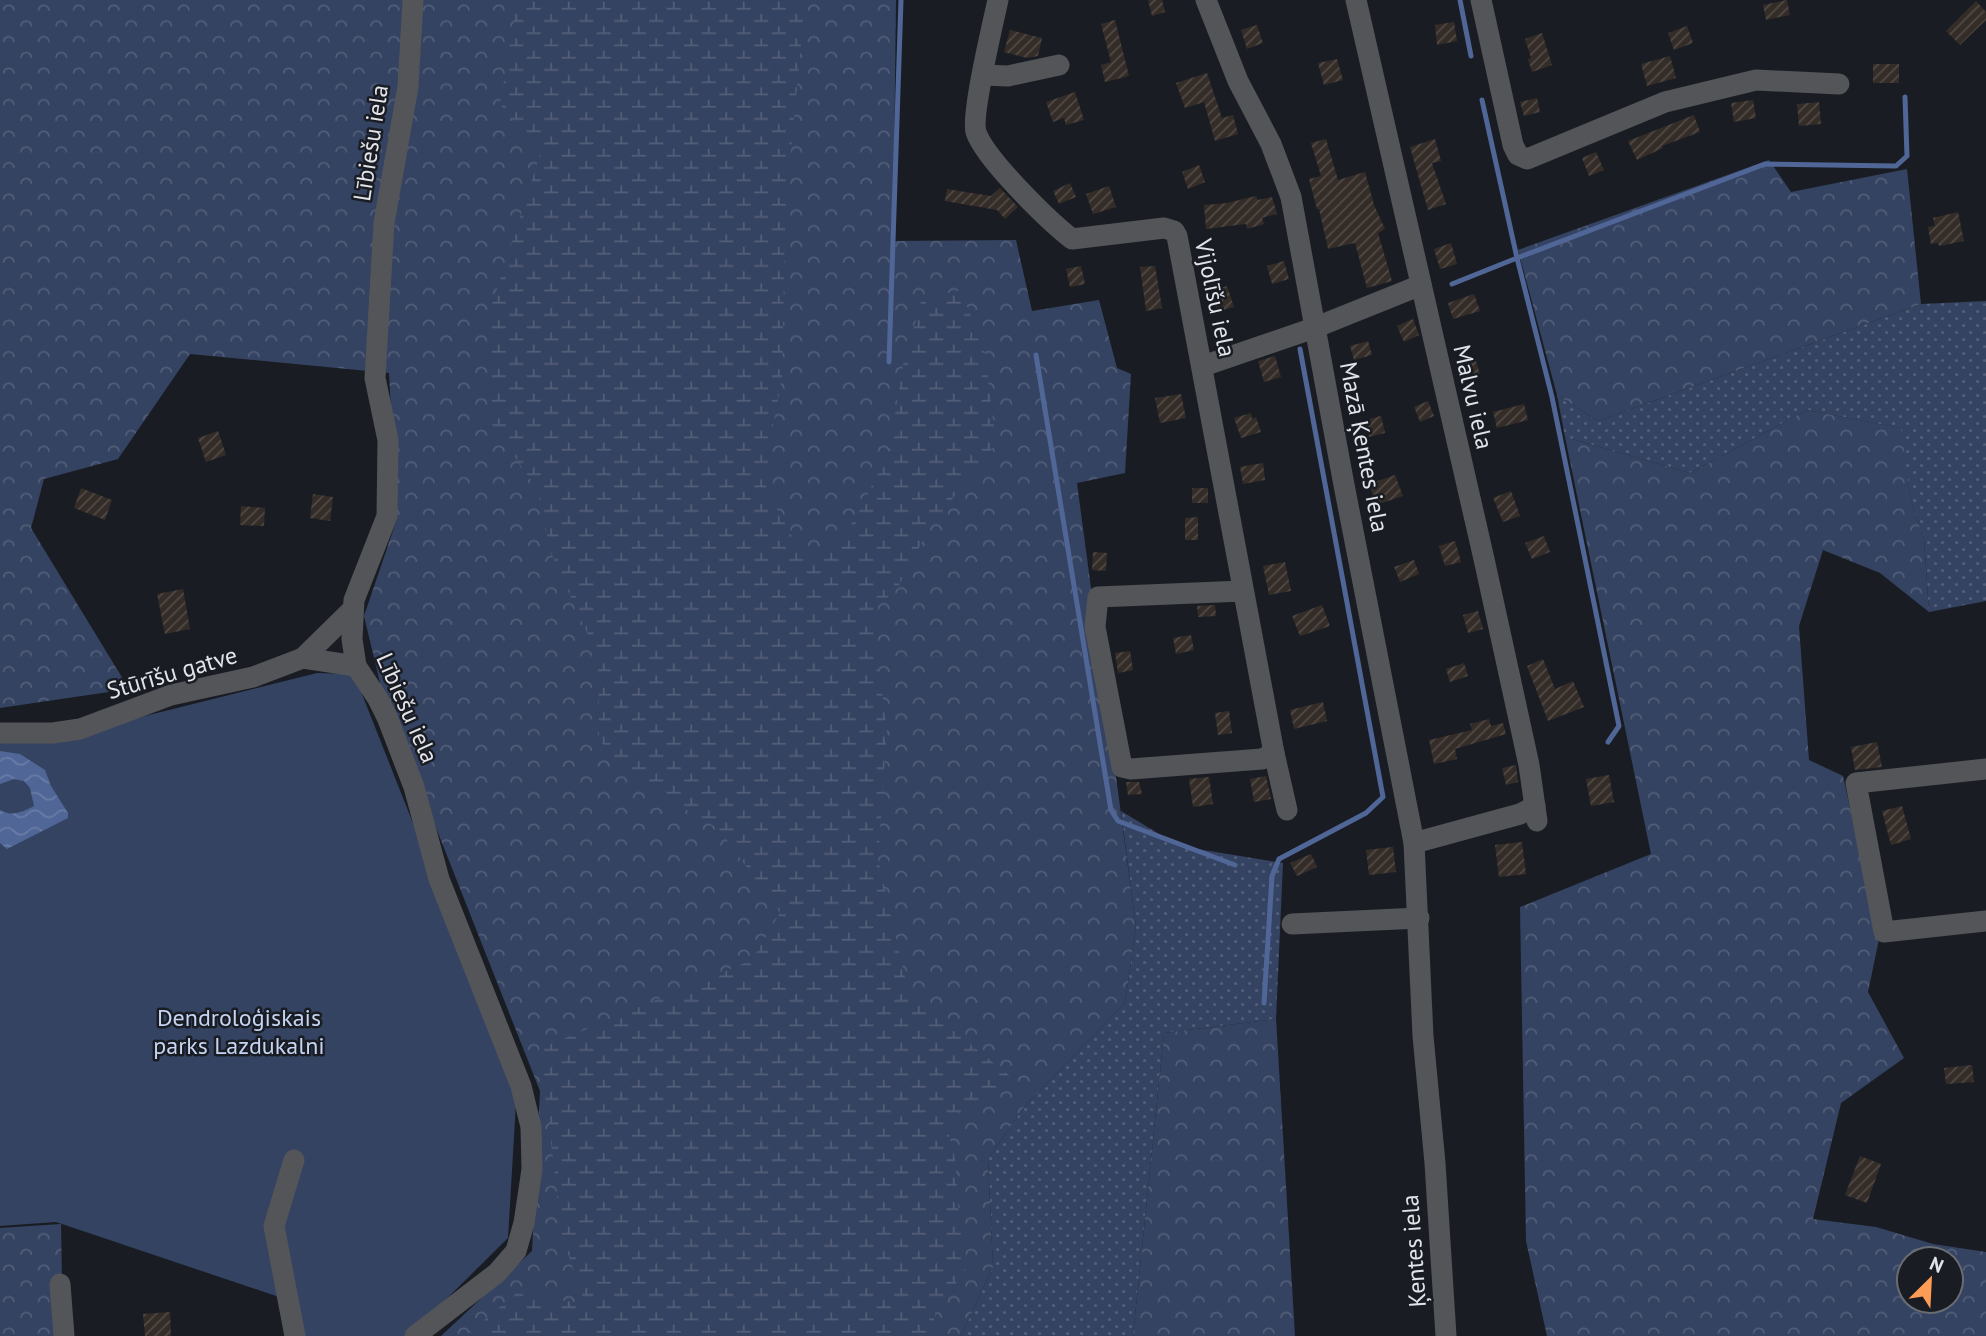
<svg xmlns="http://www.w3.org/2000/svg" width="1986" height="1336" font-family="'PT Sans',sans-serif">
	<defs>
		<pattern id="grass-dots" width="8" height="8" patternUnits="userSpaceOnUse" patternTransform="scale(1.75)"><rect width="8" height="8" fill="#354362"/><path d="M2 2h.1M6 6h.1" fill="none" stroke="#525e78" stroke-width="1.8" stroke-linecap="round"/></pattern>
		<pattern id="forest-crowns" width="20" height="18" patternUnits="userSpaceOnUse" patternTransform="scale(1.75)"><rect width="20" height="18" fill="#354362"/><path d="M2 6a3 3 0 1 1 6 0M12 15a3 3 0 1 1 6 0" fill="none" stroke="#525e78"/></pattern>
		<pattern id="wetland-marsh" width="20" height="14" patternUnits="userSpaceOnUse" patternTransform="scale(1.75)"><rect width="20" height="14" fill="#354362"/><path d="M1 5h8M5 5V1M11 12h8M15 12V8" fill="none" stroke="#525e78"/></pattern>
		<pattern id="water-waves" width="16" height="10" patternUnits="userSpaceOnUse" patternTransform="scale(1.75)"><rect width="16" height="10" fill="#506697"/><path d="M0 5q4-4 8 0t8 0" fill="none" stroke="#697ca6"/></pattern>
		<pattern id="building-hatch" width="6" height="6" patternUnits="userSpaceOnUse" patternTransform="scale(1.75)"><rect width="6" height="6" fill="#342c27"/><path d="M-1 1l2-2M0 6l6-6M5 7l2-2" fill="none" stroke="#514a46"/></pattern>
	</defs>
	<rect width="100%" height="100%" fill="#191d23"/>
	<g fill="url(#grass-dots)">
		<path d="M1986,301V601L1929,612L1924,539L1911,502L1900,428L1807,410L1690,473L1565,437L1557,395L1598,421L1921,304Z"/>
		<path d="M1121,811L1179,846L1283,863L1276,1019L1164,1033L1133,1336H961L993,1267L988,1159L1024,1107L1125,1003L1136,927Z"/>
	</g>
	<g fill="url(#forest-crowns)" fill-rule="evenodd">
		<path d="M0,0H896L893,241L1016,240L1032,311L1099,300L1117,368L1131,374L1125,473L1077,483L1136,927L1125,1003L1024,1107L988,1159L993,1267L961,1336H441L532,1251L540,1091L382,691L364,616L397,519L389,373L190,354L118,459L44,479L31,528L129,689L0,708Z"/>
		<path d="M1769,160L1791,192L1907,169L1921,304L1598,421L1557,395L1518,250Z"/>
		<path d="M1807,410L1901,428L1911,502L1924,539L1929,612L1880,573L1823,550L1799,626L1809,760L1843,776L1879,939L1868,992L1904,1058L1841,1103L1813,1219L1876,1227L1933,1244L1986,1252V1336H1547L1526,1241L1520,907L1651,854L1565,437L1690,473ZM1909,1259H1951V1301H1909Z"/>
		<path d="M1276,1019L1295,1336H1133L1164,1033Z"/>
		<path d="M61,1224L63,1336H0V1228Z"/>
	</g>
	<path fill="url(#wetland-marsh)" d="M517,0H805L785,217L782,377L771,437L766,489L807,564L837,547L857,515L889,452L903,365L922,299L961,290L985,354L996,444L930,527L898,587L872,612L887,731L878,859L909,995L1020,1084L945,1119L955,1158L959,1217L968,1266L943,1302L925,1336H465L517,1293L585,1304L559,1227L556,1180L539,1049L752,960L780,913L719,829L638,782L599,740L598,657L551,553L538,490L491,423L489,314L540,155L500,104Z"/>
	<path fill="#354362" d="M317,673L354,674L517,1086L508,1238L409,1336H289L282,1298L56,1222L0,1226V738L65,736Z"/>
	<path fill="url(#water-waves)" d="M0,751L20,754L45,770L51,786L68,813V818L7,849L0,843V810C11,817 23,812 34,806L30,788L24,781L14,779L0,784Z"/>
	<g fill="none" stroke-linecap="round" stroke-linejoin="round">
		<g stroke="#506697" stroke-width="5">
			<path d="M1460,0L1471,56"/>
			<path d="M1452,284L1517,258L1482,100"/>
			<path d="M1036,355L1111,810L1118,821L1235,865"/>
			<path d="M889,362L901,0"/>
			<path d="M1608,742L1619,726L1552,397L1517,258L1765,164L1896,166L1907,156L1905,97"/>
			<path d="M1264,1003L1272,876L1279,859L1366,813L1383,797L1300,349"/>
		</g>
	</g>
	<g fill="url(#building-hatch)">
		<path d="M1148,0H1162L1165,12L1152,16Z"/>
		<path d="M1787,0L1790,15L1766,20L1763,5Z"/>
		<path d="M1976,1L1986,12V20L1960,45L1946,31Z"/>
		<path d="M1115,20L1129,76L1105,82L1101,65L1111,62L1101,24Z"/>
		<path d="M1454,22L1457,41L1437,45L1435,25Z"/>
		<path d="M1257,25L1263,43L1247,49L1241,30Z"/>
		<path d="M1687,26L1693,43L1674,50L1668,33Z"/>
		<path d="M1010,30L1042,38L1038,56L1027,58L1004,52Z"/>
		<path d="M1542,33L1552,65L1532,72L1528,59L1531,58L1525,39Z"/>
		<path d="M1670,56L1676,78L1647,86L1641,64Z"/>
		<path d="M1337,59L1343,80L1324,85L1318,63Z"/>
		<rect x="1873" y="64" width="26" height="19"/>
		<path d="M1207,73L1222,118L1233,115L1238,134L1215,141L1204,102L1185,108L1176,83Z"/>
		<path d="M1075,92L1084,120L1066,125L1064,118L1053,122L1046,102Z"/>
		<path d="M1537,98L1540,112L1524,116L1520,102Z"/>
		<path d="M1753,100L1756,118L1734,122L1731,103Z"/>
		<path d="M1819,102L1821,124L1799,126L1797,104Z"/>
		<path d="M1694,115L1700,132L1662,146L1663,148L1637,160L1628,141Z"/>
		<path d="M1326,139L1338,180L1365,172L1374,205L1385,229L1378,233L1392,281L1367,288L1355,243L1328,249L1319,209H1317L1309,179L1321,176L1311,143Z"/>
		<path d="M1435,139L1441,161L1432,163L1446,204L1428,210L1410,147Z"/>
		<path d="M1596,152L1604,170L1589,176L1582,158Z"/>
		<path d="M1199,165L1205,182L1188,189L1182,172Z"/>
		<path d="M1070,183L1076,197L1059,204L1053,191Z"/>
		<path d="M1109,186L1116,207L1093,214L1086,194Z"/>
		<path d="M1000,188L1018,207L1005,219L997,210L945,201L947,189L991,196Z"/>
		<path d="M1256,196L1258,200L1272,197L1277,214L1262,218L1264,224L1247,229L1246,224L1206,229L1204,205L1227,203Z"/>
		<path d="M1958,212L1964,241L1939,246L1938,243L1931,244L1928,227L1935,226L1933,218Z"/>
		<path d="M1451,243L1457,264L1440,269L1434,249Z"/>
		<path d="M1284,261L1289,279L1272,284L1267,266Z"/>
		<path d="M1081,266L1085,284L1070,287L1066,269Z"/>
		<path d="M1155,266L1162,308L1146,311L1140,267Z"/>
		<path d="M1227,286L1234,307L1217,312L1211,291Z"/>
		<path d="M1474,294L1480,311L1453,319L1448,303Z"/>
		<path d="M1413,319L1419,335L1404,342L1397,326Z"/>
		<path d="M1368,341L1372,355L1354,360L1350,346Z"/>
		<path d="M1275,356L1281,377L1264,382L1258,361Z"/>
		<path d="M1475,358L1480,374L1463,380L1458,363Z"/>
		<path d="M1181,394L1186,418L1160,423L1155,398Z"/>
		<path d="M1428,401L1434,416L1420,422L1414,407Z"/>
		<path d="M1524,404L1528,420L1497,428L1493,412Z"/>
		<path d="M1251,413L1252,419L1256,417L1261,432L1241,438L1234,418Z"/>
		<path d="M1381,416L1385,433L1369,437L1365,420Z"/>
		<path d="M218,431L226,455L206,462L198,438Z"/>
		<path d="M1263,463L1265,480L1243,484L1240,467Z"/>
		<path d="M1395,475L1403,496L1376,505L1369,484Z"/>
		<path d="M81,488L112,500L105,520L74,508Z"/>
		<rect x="1192" y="488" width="16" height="15"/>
		<path d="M1511,491L1520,516L1503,522L1493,498Z"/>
		<path d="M313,494L333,497L330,521L310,518Z"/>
		<path d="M241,506L265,508L264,526L240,525Z"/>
		<path d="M1198,517V540H1185V518Z"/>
		<path d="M1544,536L1550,552L1532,559L1525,543Z"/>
		<path d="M1455,541L1461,562L1445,566L1439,546Z"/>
		<path d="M1093,552L1107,553L1106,571L1092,570Z"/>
		<path d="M1414,560L1419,574L1400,582L1394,567Z"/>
		<path d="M1285,562L1291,591L1269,595L1263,566Z"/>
		<path d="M183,589L190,629L165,634L157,594Z"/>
		<path d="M1215,605L1216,616L1198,617L1197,606Z"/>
		<path d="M1322,605L1330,626L1300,636L1292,616Z"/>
		<path d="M1478,611L1483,629L1468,633L1463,615Z"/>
		<path d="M1191,635L1194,650L1176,654L1173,638Z"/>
		<path d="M1130,651L1133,670L1118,673L1115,653Z"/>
		<path d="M1543,659L1555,689L1573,681L1584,707L1548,721L1527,666Z"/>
		<path d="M1464,663L1468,676L1450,682L1446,669Z"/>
		<path d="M1323,702L1327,721L1294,729L1290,710Z"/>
		<path d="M1229,711L1232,733L1218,735L1215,713Z"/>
		<path d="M1489,719L1491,726L1503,723L1506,734L1455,749L1457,759L1434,764L1429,740L1472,730L1470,724Z"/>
		<path d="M1877,742L1882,767L1855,770L1851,747Z"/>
		<path d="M1516,765L1518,782L1506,785L1502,768Z"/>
		<path d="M1609,775L1614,802L1591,806L1586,779Z"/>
		<path d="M1266,776L1271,799L1254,802L1250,779Z"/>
		<path d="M1209,777L1213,804L1193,807L1189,779Z"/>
		<path d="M1126,782H1139L1142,794L1128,795Z"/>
		<path d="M1902,806L1911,839L1891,845L1882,811Z"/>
		<path d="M1522,842L1526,874L1499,877L1495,845Z"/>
		<path d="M1393,847L1396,872L1369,875L1366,850Z"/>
		<path d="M1311,854L1317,867L1297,876L1290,863Z"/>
		<path d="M1972,1065L1974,1082L1946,1084L1944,1068Z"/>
		<path d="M1860,1156L1881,1164L1867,1203L1845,1195Z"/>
		<path d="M170,1312L171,1336H145L143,1314Z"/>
	</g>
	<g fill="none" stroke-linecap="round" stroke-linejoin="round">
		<g stroke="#535558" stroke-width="21">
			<path d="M413,0L408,87L384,223L375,378L388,440L387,516L354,600L352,639L356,666L378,699L387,717L414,787L439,879L521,1086L531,1127L532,1169L524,1223L516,1251L497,1273L415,1336"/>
			<path d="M998,0C993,23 971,115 976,132C985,159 1049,221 1072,239L1164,228L1174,231L1177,236L1274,753L1262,759L1131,769L1122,767L1095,627L1098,597L1243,591"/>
			<path d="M1206,0L1238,81L1271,144L1291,197L1344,485L1414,843L1423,1036L1435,1163L1446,1336"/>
			<path d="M1356,0L1484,559L1529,765L1537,821"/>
			<path d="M1481,0L1513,145L1518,155L1527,159L1665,102L1756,80L1839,84"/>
			<path d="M983,75L1008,76L1059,65"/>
			<path d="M1203,366L1314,328L1421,285"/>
			<path d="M303,658L353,609"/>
			<path d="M0,733H53L80,729L171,695L253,677L303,658L356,666"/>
			<path d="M1274,753L1287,810"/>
			<path d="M1986,769L1856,783L1884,932L1986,921"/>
			<path d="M1414,843L1520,814L1535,806"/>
			<path d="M1292,924L1419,918"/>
			<path d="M294,1160L274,1226L295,1336"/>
			<path d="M60,1284L64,1336"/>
		</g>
	</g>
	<g text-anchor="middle" stroke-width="5" stroke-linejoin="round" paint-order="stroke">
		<g font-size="24" fill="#e2e4e9" stroke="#191d23">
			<text transform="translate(371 143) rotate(-81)" y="8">Lībiešu iela</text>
			<text transform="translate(1215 298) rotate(78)" y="8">Vijolīšu iela</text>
			<text transform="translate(1473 397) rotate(77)" y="8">Malvu iela</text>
			<text transform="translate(1364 447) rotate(79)" y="8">Mazā Ķentes iela</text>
			<text transform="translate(172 673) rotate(-16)" y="8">Stūrīšu gatve</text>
			<text transform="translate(407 708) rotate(66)" y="8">Lībiešu iela</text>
			<text transform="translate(1414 1251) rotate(-94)" y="8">Ķentes iela</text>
		</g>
		<g font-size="24" fill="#c5d4f2" stroke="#191d23">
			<text x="239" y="1026">Dendroloģiskais<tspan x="239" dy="28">parks Lazdukalni</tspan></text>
		</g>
	</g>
	<g transform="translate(1930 1280) rotate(24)"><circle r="33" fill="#191d23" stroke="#696d72" stroke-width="2"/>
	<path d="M0-5L12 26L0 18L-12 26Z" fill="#fd9d55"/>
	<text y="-10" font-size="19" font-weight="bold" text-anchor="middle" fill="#e2e4e9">N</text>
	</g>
</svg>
